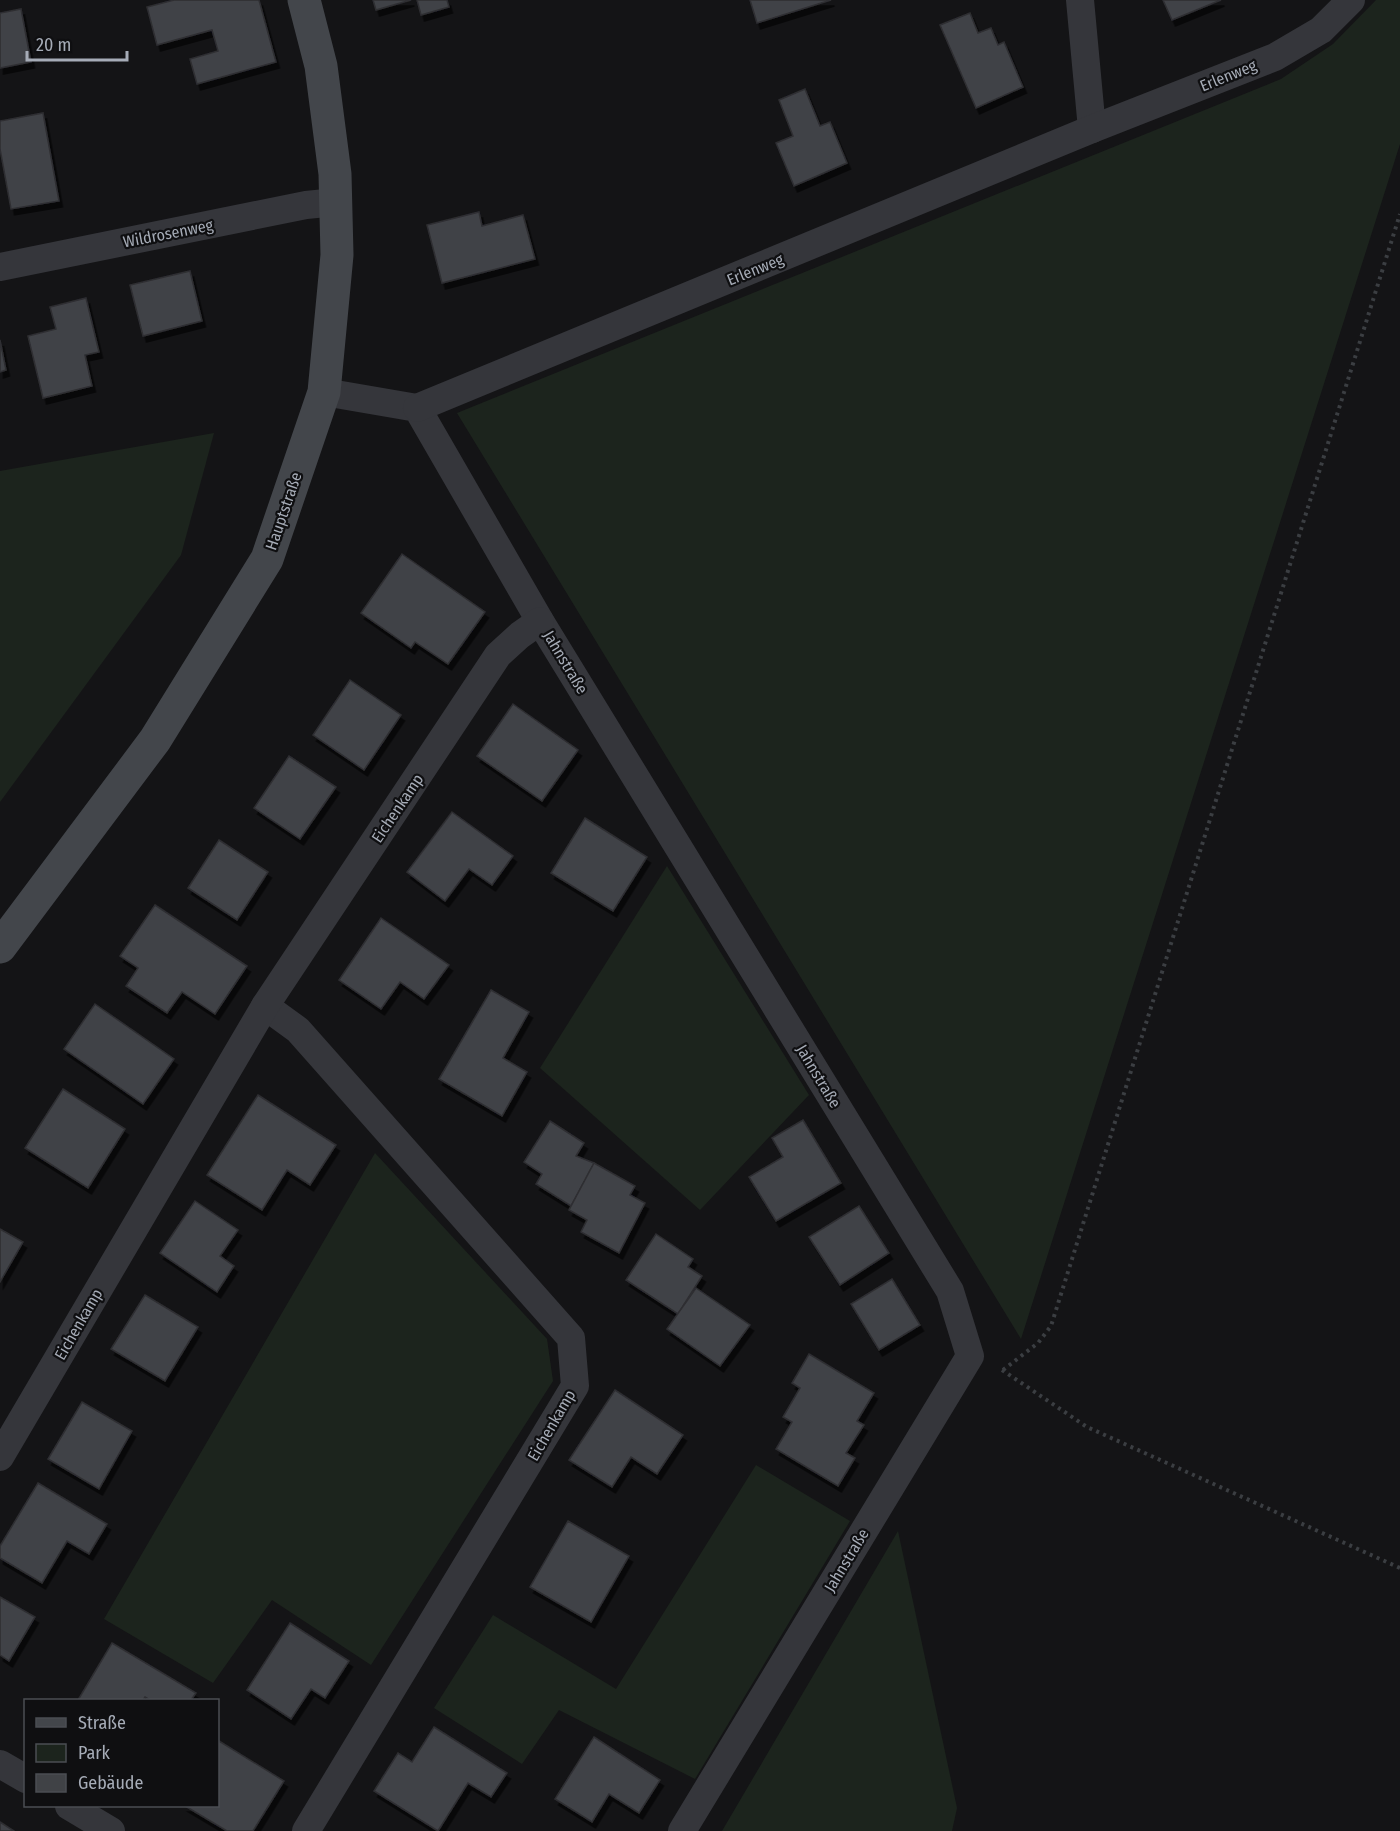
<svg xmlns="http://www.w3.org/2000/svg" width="1400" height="1831" font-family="'Fira Sans Condensed',sans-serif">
	<defs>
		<filter id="shadow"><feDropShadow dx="3.5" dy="6" stdDeviation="0" flood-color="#0009"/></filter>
	</defs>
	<rect width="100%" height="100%" fill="#141416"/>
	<g fill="#1c241d">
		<path d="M1376,0H1400V144L1021,1339L457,413L1281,79L1333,44Z"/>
		<path d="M214,433L181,555L0,802V471Z"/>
		<path d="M667,866L809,1095L700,1210L540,1068Z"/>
		<path d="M375,1153L547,1339L553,1381L371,1665L272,1600L213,1683L104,1619Z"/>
		<path d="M756,1465L850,1521L695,1779L559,1710L522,1764L434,1708L493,1615L616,1689Z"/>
		<path d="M898,1531L957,1808L952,1831H722Z"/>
	</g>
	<g fill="#404246" stroke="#2e2e32" stroke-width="1.5" filter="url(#shadow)">
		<path d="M174,0H259L276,62L197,84L190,59L218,51L212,30L157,45L147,7Z"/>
		<path d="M373,0H411L376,10Z"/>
		<path d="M417,0H447L449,7L421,15Z"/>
		<path d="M750,0H831L757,23Z"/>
		<path d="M1163,0H1221L1172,20Z"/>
		<path d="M21,9L31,62L0,68V13Z"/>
		<path d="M970,13L978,33L991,28L998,45L1004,42L1023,87L976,108L940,25Z"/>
		<path d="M805,89L820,126L830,122L847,163L794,186L776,143L793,136L779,100Z"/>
		<path d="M43,113L59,201L11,209L0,149V121Z"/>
		<path d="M479,212L482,226L523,215L535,259L442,283L427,225Z"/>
		<path d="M190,271L202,321L143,336L130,285Z"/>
		<path d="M86,298L99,352L85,355L92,386L43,398L28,336L56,329L50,307Z"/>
		<path d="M0,340L6,370L0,372Z"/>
		<path d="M402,554L485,612L448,664L415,642L411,648L361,613Z"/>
		<path d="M350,680L401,715L364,770L313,735Z"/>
		<path d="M513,704L578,750L542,801L477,756Z"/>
		<path d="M289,756L336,787L300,839L254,808Z"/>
		<path d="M452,812L513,856L492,885L469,869L445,901L407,872Z"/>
		<path d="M585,818L647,857L613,911L551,873Z"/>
		<path d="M219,840L268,872L237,920L188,888Z"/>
		<path d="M155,905L247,966L215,1014L182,992L167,1013L126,986L138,968L120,956Z"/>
		<path d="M381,918L449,965L424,999L400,982L381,1009L339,980Z"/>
		<path d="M491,990L529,1012L503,1058L527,1072L502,1116L439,1079Z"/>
		<path d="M95,1004L174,1059L143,1104L64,1049Z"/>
		<path d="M63,1089L125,1129L88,1188L25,1148Z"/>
		<path d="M258,1095L336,1145L310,1185L287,1170L262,1210L207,1175Z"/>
		<path d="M803,1120L841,1183L776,1221L749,1177L783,1157L772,1138Z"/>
		<path d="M550,1121L584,1143L576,1156L594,1163L571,1206L536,1184L542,1174L524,1162Z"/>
		<path d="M594,1163L635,1186L630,1195L645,1203L619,1253L581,1232L587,1220L569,1210Z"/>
		<path d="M195,1201L238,1230L220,1256L234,1266L217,1292L160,1253Z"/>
		<path d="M859,1206L889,1253L840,1285L809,1237Z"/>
		<path d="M0,1229L23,1242L0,1282Z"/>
		<path d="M656,1234L693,1259L688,1267L702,1276L678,1314L626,1280Z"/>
		<path d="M892,1279L920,1325L879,1350L851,1304Z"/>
		<path d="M696,1288L750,1325L720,1366L667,1329Z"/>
		<path d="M145,1295L198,1327L165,1381L111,1349Z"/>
		<path d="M809,1354L874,1393L857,1421L864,1425L846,1453L855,1458L838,1486L776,1449L792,1422L783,1417L800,1388L792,1383Z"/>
		<path d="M615,1390L683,1435L657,1474L631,1457L612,1487L569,1460Z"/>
		<path d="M82,1402L132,1431L99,1489L48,1459Z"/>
		<path d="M38,1483L107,1524L89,1554L67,1541L42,1583L0,1558V1546Z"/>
		<path d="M568,1521L629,1556L591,1622L530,1587Z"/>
		<path d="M0,1597L35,1617L9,1661L0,1655Z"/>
		<path d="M290,1623L349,1661L325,1698L311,1689L291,1719L247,1690Z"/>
		<path d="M112,1643L196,1693L191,1700H150L145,1697L143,1700H78Z"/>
		<path d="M434,1727L507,1773L491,1797L468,1783L438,1831L374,1791L398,1753L412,1762Z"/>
		<path d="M594,1737L660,1780L639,1813L609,1794L592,1822L555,1799Z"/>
		<path d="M219,1741L284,1781L253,1831H227L185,1806H218V1744Z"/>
		<path d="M0,1822L14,1831H0Z"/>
	</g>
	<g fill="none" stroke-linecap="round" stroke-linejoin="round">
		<g stroke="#3b3e42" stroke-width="4" stroke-dasharray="3 4.5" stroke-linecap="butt">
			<path d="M1002,1370L1087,1427L1400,1568"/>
			<path d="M1003,1370L1038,1343L1051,1326L1400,214"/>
		</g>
		<g stroke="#35363b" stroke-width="28">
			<path d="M1080,0L1092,129"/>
			<path d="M0,267L306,205L336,202"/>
			<path d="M324,392L417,408L540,621L950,1291L970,1356L682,1831"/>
			<path d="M417,408L1092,129L1275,57L1321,30L1351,0"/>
			<path d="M265,1006L298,1030L571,1338L575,1386L306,1831"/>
			<path d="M0,1457L265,1006L498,655L520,635L540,621"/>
			<path d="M0,1764L26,1779"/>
			<path d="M69,1806L111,1831"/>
		</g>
		<path stroke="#43464b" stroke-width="33" d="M0,947L155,740L267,559L324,392L337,255L335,174L321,66L304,0"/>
	</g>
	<g text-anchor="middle" stroke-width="4.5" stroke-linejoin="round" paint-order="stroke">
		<g font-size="16" fill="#a6acb7" stroke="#0f0f11">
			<text transform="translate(1228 75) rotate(-22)" y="6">Erlenweg</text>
			<text transform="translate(168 233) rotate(-11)" y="6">Wildrosenweg</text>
			<text transform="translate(755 269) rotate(-22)" y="6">Erlenweg</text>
			<text transform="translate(283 511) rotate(-71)" y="6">Hauptstraße</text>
			<text transform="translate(566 662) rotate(59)" y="6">Jahnstraße</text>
			<text transform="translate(397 808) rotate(-56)" y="6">Eichenkamp</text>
			<text transform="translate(819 1076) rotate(59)" y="6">Jahnstraße</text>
			<text transform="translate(78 1324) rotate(-60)" y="6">Eichenkamp</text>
			<text transform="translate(551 1425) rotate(-60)" y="6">Eichenkamp</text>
			<text transform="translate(846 1560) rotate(-59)" y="6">Jahnstraße</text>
		</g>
	</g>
	<rect x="24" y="1699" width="195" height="108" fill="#0f0f11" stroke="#4b4e53" stroke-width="1.5"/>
	<rect x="36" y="1718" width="30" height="9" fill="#43464b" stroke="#4b4e53" stroke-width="1.5"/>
	<text x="78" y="1729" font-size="18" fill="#a6acb7">Straße</text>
	<rect x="36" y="1744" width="30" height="18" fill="#1c241d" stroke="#4b4e53" stroke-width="1.5"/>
	<text x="78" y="1759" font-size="18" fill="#a6acb7">Park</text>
	<rect x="36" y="1774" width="30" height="18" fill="#404246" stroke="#4b4e53" stroke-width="1.5"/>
	<text x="78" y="1789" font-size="18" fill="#a6acb7">Gebäude</text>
	<path d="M27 51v9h100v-9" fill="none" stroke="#a6acb7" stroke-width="3"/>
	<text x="36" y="51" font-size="18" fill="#a6acb7" stroke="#0f0f11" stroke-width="4.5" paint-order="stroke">20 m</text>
</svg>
